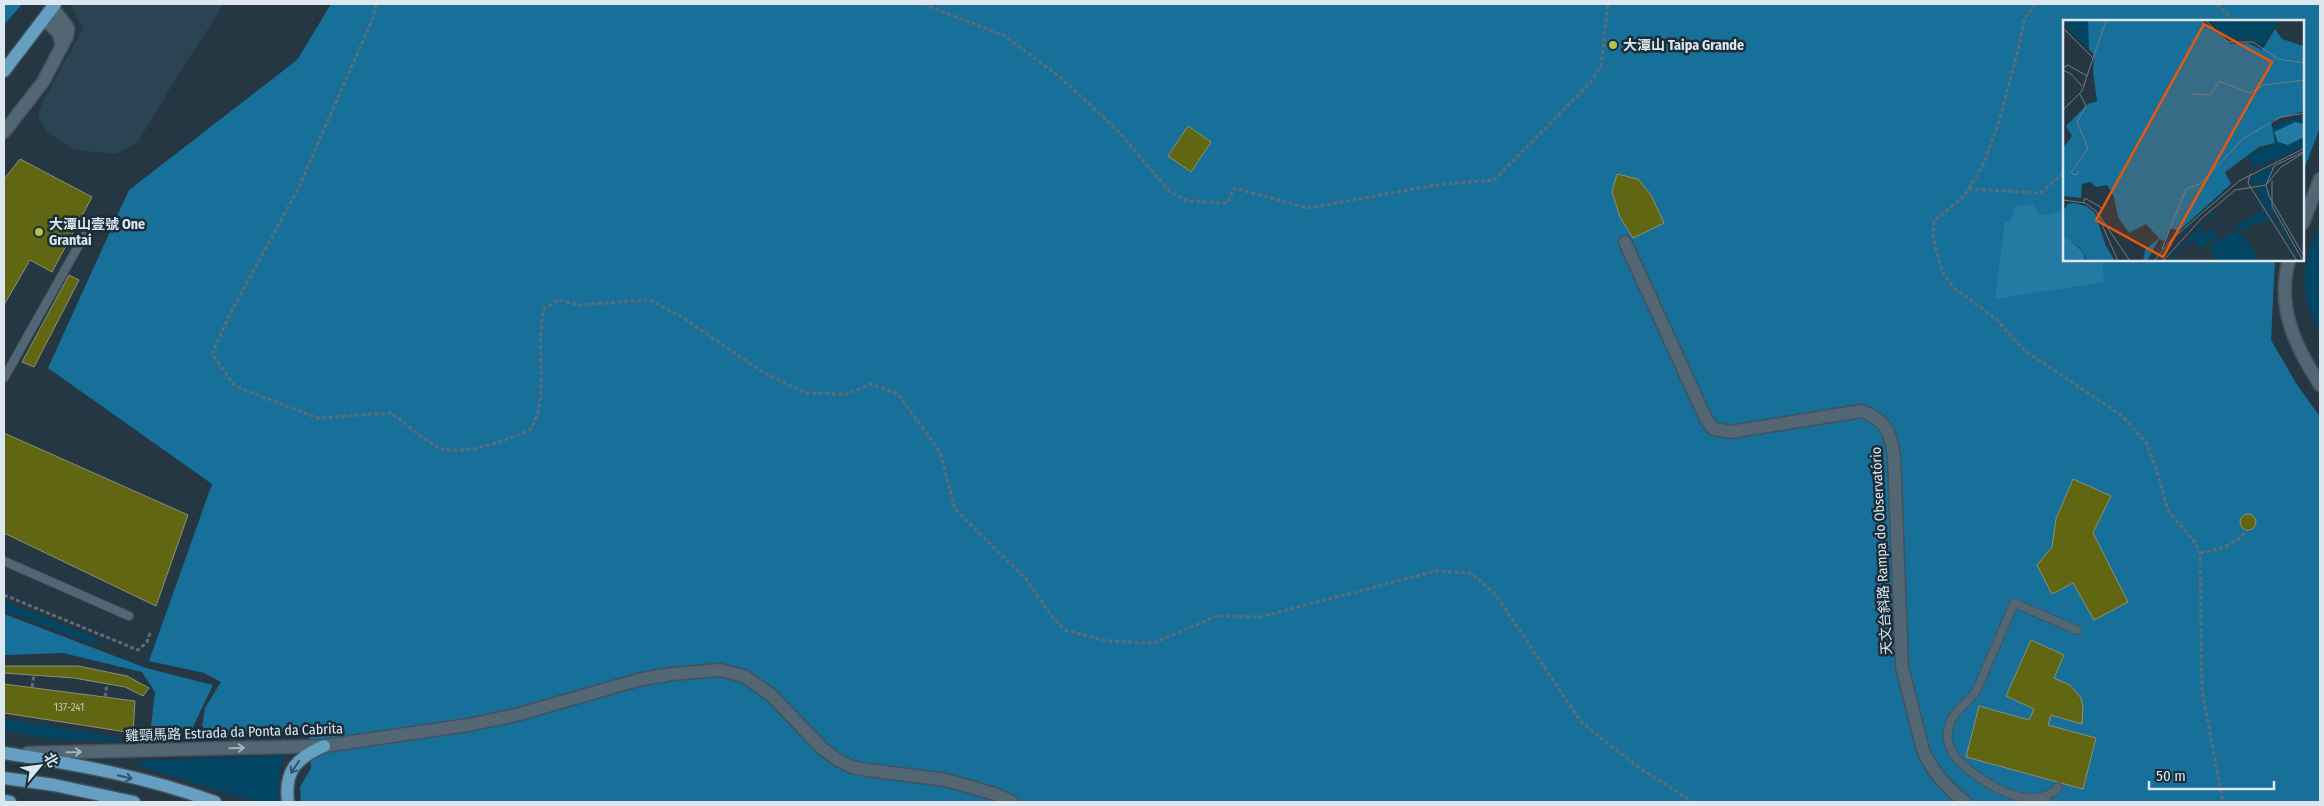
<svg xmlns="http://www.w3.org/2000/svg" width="2324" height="806" font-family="'Fira Sans Condensed','Noto Sans SC',sans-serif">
	<rect width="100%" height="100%" fill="#243743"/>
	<path fill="#2a4453" d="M70,4H224L177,77L138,142L116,154L74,150L46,131L38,116L42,103L83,28Z"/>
	<g fill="#034663">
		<path d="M2320,223V334C2298,293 2301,264 2320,223Z"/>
		<path d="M4,601L104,641L91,643L4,610Z"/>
		<path d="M4,719L122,738L117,741L52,739L4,731Z"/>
		<path d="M284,755C279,771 277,786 279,802H257L145,768L137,763L138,761Z"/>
	</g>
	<g fill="#17709a">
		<path d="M4,4H22L4,25Z"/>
		<path d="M331,4H2320V128L2303,172V21H2064V260H2275L2271,340L2296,383L2320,417V802H301L300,787L311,768L309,729L214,736L202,726L205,708L221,682L204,673L149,661L212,484L48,368L129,190L297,60Z"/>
		<path d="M4,614L146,668L213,685L192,729L151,726L155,692L142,672L63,653L4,655Z"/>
	</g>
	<path fill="#257aa4" d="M2033,204L2039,215L2051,214L2064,209V260H2102L2104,282L1995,299L2005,222H2010V217L2015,216L2013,207Z"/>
	<g fill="#616612" stroke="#8d8f79">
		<path d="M1188,126L1211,142L1191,172L1168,156Z"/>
		<path d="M20,159L92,197L52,272L30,260L4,305V179Z"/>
		<path d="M1617,174L1638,179L1651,195L1664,223L1633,238L1620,217L1612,192Z"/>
		<path d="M69,275L79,280L34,367L22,362Z"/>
		<path d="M4,433L188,515L156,606L4,533Z"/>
		<path d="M2073,479L2111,496L2093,533L2128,602L2094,620L2073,583L2052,594L2037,565L2052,547L2056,519Z"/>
		<circle cx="2248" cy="522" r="8"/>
		<path d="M2031,640L2064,655L2054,678L2070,685L2081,698L2083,707L2082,724L2051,715L2048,725L2096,738L2083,789L1966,757L1979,706L2029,720L2034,709L2006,696Z"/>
		<path d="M4,666H78L127,676L149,688L143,696L125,687L74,678L4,673Z"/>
		<path d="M4,684L135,701L133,733L4,713Z"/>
	</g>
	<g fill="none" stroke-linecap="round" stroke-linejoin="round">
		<g stroke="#42525c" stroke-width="10">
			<g id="service">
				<path d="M4,378L84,236"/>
				<path d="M4,561L129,616"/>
				<path d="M2045,796L2055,791L2058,787"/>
				<path d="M2048,802L2045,796C2026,802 2004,793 1988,783C1965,769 1935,748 1953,717C1959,707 1970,701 1976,691C1981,683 1984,672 1988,663C1997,643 2006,623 2014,603L2077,630"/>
			</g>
		</g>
		<g stroke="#42525c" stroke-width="15">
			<g id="minor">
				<path d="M45,20L59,33L62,47"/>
				<path d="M4,132L43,82L67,36L68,28L53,8"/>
				<path d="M1625,242L1707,421L1714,429L1730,432L1861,411C1886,420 1890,430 1894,456L1902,667L1923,750C1932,772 1947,788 1965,802"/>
			</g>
		</g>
		<g stroke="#42525c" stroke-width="15">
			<g id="tertiary">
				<path d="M2303,223L2320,179"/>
				<path d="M2289,260C2276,307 2295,346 2320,385"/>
				<path d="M28,753L324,746L468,725L516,715L638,680L671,674L720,670L744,676L771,695L823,749L838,760L852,767L868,770L946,780L995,794L1012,802"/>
			</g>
		</g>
		<g stroke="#42525c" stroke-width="15">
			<g id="primary">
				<path d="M4,71L55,4"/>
				<path d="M4,753C75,764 147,777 215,802"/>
				<path d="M4,778L54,785L134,802"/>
				<path d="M4,801L10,802"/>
				<path d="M288,802C284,770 297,758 324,746"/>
			</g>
		</g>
		<g stroke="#5c6d78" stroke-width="3" stroke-dasharray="4 2.5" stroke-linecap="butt">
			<path d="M376,4L373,18L297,191L230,314L212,354L235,386L317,418L391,413C402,420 431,446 442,449C467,455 509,440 531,429C534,422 538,414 539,407C545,375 536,341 544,309L558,300L579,305L649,300L682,317L759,370L805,393L847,394L871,384L898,394L940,452L955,509L1026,579L1051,615L1065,630L1106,641L1153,643L1217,616L1260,617L1436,571L1471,573L1495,594L1582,723L1638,767L1693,802"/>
			<path d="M923,4L1005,36L1061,78L1118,131L1170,192L1188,201L1227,203L1234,188L1308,208L1436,185L1494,180L1590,83L1601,66L1608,4"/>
			<path d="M2036,4L2024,19L2019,46L1999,122L1984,163L1964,196L1934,221L1933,236L1936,250L1943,273L1954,288L1995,318L2024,350L2121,415L2146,442L2158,474L2168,511L2194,541L2200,553L2202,691L2223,802"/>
			<path d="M2217,4L2234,21"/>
			<path d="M1969,189L2040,193L2064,173"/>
			<path d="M2200,553C2218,550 2236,545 2247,530"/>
			<path d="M4,595L138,650L147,642L150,633"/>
			<path d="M32,687L34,674"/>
			<path d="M105,697L107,684"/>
		</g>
		<use href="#service" stroke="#526673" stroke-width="8"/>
		<use href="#minor" stroke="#526673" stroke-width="12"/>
		<use href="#tertiary" stroke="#526673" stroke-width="12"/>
		<use href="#primary" stroke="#65a0c2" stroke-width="12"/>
	</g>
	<defs><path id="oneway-shaft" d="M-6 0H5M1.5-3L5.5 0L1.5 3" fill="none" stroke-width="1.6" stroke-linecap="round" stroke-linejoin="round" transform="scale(1.25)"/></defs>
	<g stroke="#a5b3bd">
		<use href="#oneway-shaft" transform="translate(237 748) rotate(-2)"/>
		<use href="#oneway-shaft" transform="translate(74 752) rotate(-1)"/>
	</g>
	<g stroke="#345568">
		<use href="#oneway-shaft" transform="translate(295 767) rotate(124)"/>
		<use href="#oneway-shaft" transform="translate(125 777) rotate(14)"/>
	</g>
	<g fill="#b8c147" stroke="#1a2d38" stroke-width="2">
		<circle cx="1613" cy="45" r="5"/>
		<circle cx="39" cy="232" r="5"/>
	</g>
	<g text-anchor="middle" stroke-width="5" stroke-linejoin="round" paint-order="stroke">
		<g font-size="11" fill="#bdc7b8">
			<text x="69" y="711">137-241</text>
		</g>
		<g font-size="14" font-weight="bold" fill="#dce7ef" stroke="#1a2d38" text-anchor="start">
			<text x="1623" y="50">大潭山 Taipa Grande</text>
			<text x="49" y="229">大潭山壹號 One<tspan x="49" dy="16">Grantai</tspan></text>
		</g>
		<g font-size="14" fill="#dce7ef" stroke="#1a2d38">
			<text transform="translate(1881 551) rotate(-93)" y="5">天文台斜路 Rampa do Observatório</text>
			<text transform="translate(234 732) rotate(-2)" y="5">雞頸馬路 Estrada da Ponta da Cabrita</text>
		</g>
	</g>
	<g transform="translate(2063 20)">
		<rect width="241" height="241" fill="#243743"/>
		<path d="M0,1H41L29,31L7,12L6,6L0,5ZM146,1H212L215,2L199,26L185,17L164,19ZM241,96V127L192,147L185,135L213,124L209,113L211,105ZM205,148L210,154L204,163L194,165L187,162V158ZM205,167L210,191L238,241L193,169ZM195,178L215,211L205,199L194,205L192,202L184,207V211L170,207L200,191L195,182L189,184ZM153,190L154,193L138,207L142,212L116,230L112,237L118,241L108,237ZM149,208L155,216L137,228L131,221ZM174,210L187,224L196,241H152L146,226Z" fill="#034663"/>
		<path d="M25,1H139L167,24L185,23L199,30L212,9L219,19L240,26L241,91L208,101L212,123L196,127L162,152L168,164L116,211L108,208L101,221L96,219L84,241H80L82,230L96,218L83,204L66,213L55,197L51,177L44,165L33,167L27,162L19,164L18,178L0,176V128L9,116L3,106L25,84L34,81L30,51L31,35L26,29ZM11,183L23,186L32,193L43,226L52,241H24L19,230L4,218L0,213V191L5,184Z" fill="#17709a"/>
		<path d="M232,102L241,104V117L225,125L215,122L211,112ZM0,214L19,231L23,241H0Z" fill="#257aa4"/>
		<path fill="none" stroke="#6e7d88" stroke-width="1" d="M143,1L165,22H190L215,39L242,43M0,8L30,38L19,71L0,90M30,38L43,1M0,48L5,45L24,56M0,50L8,54L19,66M129,74L148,75L156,61L187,73L201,65L242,60M242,131L211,146L203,165L206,176L242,238M15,150L14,155L8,153L25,128L14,102L23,86L17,74M187,154L185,163L234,241M209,161V186L240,241M0,180L22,183L33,191L55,241M20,183L22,178L39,188M36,195L67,241M99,229L123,169L137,164L181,118L218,97L242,93M91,241L108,220L176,161L242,128M100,241L139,198L172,170L203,165L218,147L242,132"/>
		<path fill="#e8590c" fill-opacity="0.15" stroke="#e8590c" stroke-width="2.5" d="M141,4L209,42L100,237L33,200Z"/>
		<rect width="241" height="241" fill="none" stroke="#dce7ef" stroke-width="2.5"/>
	</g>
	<rect width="2324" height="806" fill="none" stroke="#dce7ef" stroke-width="10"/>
	<g transform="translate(40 766) rotate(61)" stroke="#1a2d38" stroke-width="4" paint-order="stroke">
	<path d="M0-4L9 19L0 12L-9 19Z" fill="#dce7ef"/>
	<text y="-8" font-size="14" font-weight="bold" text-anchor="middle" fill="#dce7ef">北</text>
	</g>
	<path d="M2149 781v8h125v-8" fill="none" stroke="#dce7ef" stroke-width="2.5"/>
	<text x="2156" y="781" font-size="15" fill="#dce7ef" stroke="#1a2d38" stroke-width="4" paint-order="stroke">50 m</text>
</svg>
